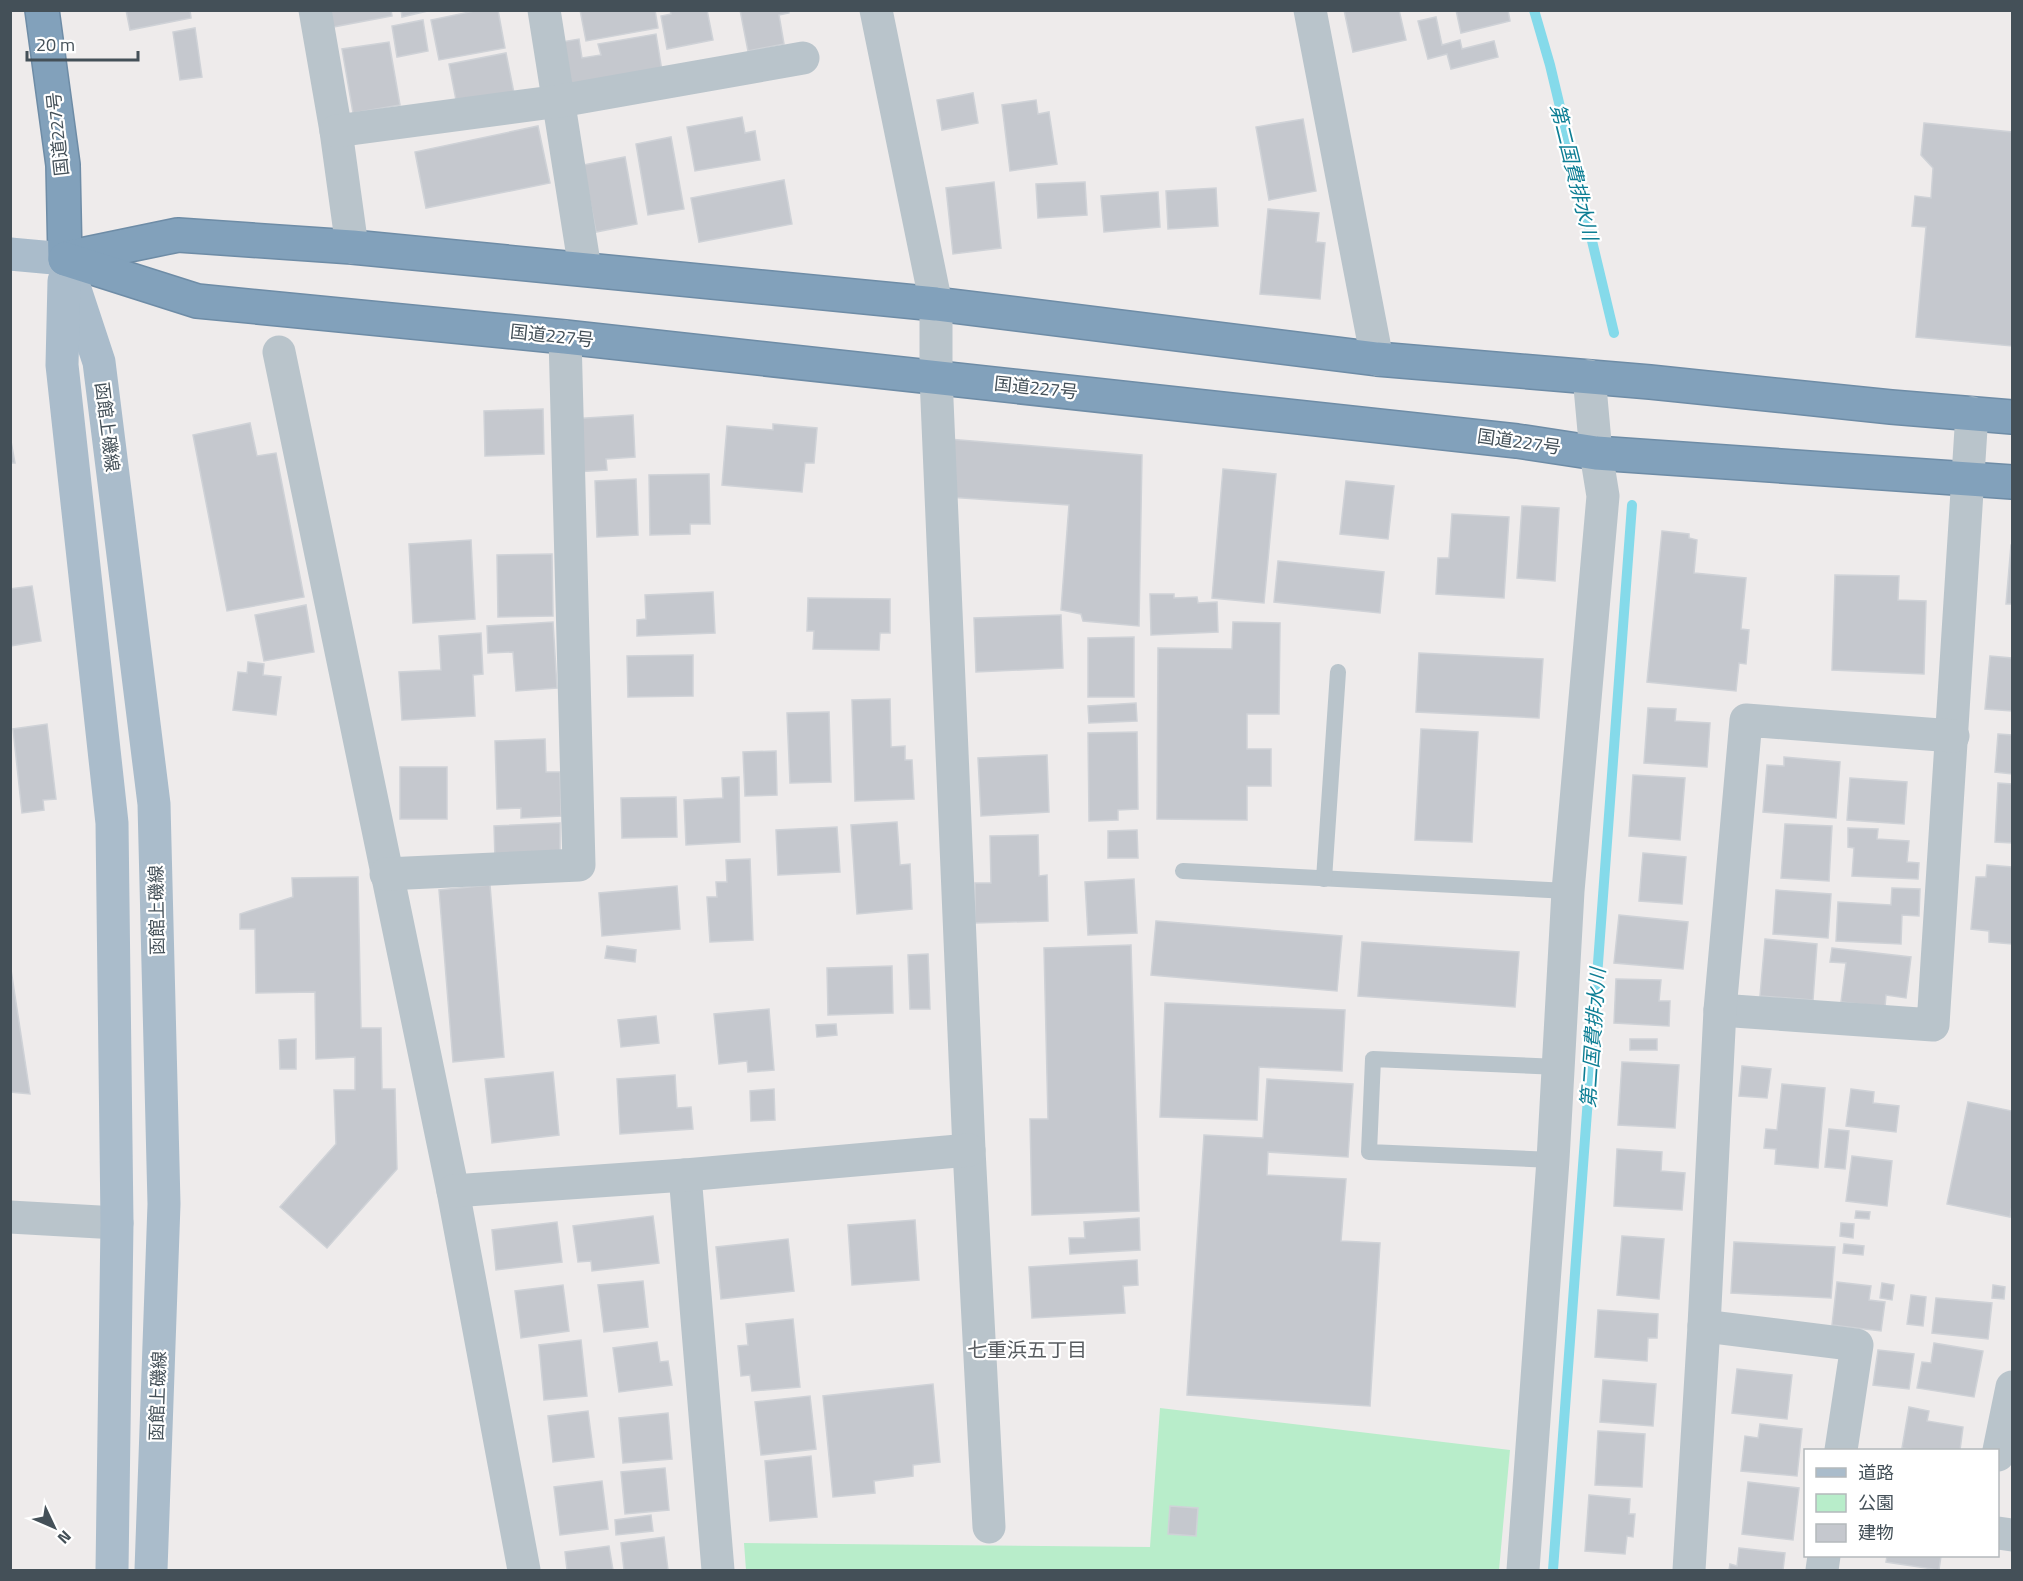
<svg xmlns="http://www.w3.org/2000/svg" width="2023" height="1581" font-family="'Titillium Web','Noto Sans JP',sans-serif">
	<rect width="100%" height="100%" fill="#eeebeb"/>
	<path fill="#b8edca" d="M1160,1408L1510,1450L1499,1570H746L744,1543L1150,1547Z"/>
	<g fill="none" stroke-linecap="round" stroke-linejoin="round">
		<g stroke="#85daea" stroke-width="10">
			<path d="M1534,10L1550,65L1614,333"/>
			<path d="M1553,1570L1632,505"/>
		</g>
	</g>
	<g fill="#c5c8ce" stroke="#cfd2d7" stroke-width="1.5">
		<path d="M126,10H190L191,18L130,30Z"/>
		<path d="M330,10H391L392,16L333,27Z"/>
		<path d="M401,10H432L402,17Z"/>
		<path d="M479,10H498L505,48L439,60L431,20Z"/>
		<path d="M580,10H655L658,28L586,41Z"/>
		<path d="M670,10H707L713,40L667,49L661,16L671,14Z"/>
		<path d="M740,10H789V13L779,15L784,44L748,51Z"/>
		<path d="M1344,10H1399L1406,40L1353,52Z"/>
		<path d="M1456,10H1508L1510,21L1461,33Z"/>
		<path d="M1436,17L1442,45L1460,40L1462,49L1494,41L1498,57L1451,69L1447,54L1428,59L1418,21Z"/>
		<path d="M423,20L428,51L397,57L392,26Z"/>
		<path d="M195,28L202,77L180,80L173,32Z"/>
		<path d="M656,34L662,71L569,87L561,42L579,39L582,58L601,55L598,44Z"/>
		<path d="M389,42L400,105L353,113L342,49Z"/>
		<path d="M506,53L514,93L457,105L449,64Z"/>
		<path d="M973,93L978,123L942,130L937,100Z"/>
		<path d="M1036,100L1038,114L1049,112L1057,164L1010,171L1002,105Z"/>
		<path d="M742,117L745,133L755,131L760,160L695,171L687,127Z"/>
		<path d="M1303,119L1316,191L1269,200L1256,127Z"/>
		<path d="M1924,123L2012,132V346L1916,337L1926,227L1912,226L1915,196L1931,198L1933,168L1921,155Z"/>
		<path d="M538,126L550,183L426,208L415,152Z"/>
		<path d="M671,137L684,209L648,215L636,144Z"/>
		<path d="M625,157L637,224L596,232L583,165Z"/>
		<path d="M784,180L792,224L699,242L691,198Z"/>
		<path d="M994,182L1001,248L953,254L946,188Z"/>
		<path d="M1085,182L1087,215L1038,218L1036,184Z"/>
		<path d="M1216,188L1218,226L1168,229L1166,191Z"/>
		<path d="M1158,192L1160,227L1104,232L1101,196Z"/>
		<path d="M1268,209L1319,213L1316,242L1325,243L1320,299L1260,294Z"/>
		<path d="M543,409L544,454L485,456L484,411Z"/>
		<path d="M633,415L635,457L606,459L607,470L575,472L571,419Z"/>
		<path d="M250,423L257,456L276,453L304,597L227,611L193,435Z"/>
		<path d="M773,424L817,428L814,463H805L802,492L722,485L727,426L773,430Z"/>
		<path d="M10,436L15,463H10Z"/>
		<path d="M948,439L1142,455L1139,626L1083,621L1081,614L1061,610L1069,505L948,497Z"/>
		<path d="M1223,469L1276,474L1264,603L1212,598Z"/>
		<path d="M709,474L710,524H690V534L650,535L649,475Z"/>
		<path d="M636,479L638,535L597,537L595,481Z"/>
		<path d="M1346,481L1394,486L1388,539L1340,534Z"/>
		<path d="M1522,506L1559,508L1555,581L1517,578Z"/>
		<path d="M1452,514L1509,517L1504,598L1436,594L1438,558H1449Z"/>
		<path d="M1662,531L1689,534V538L1697,540L1694,573L1746,578L1741,629L1749,630L1746,664L1739,663L1736,691L1647,682Z"/>
		<path d="M471,540L475,619L413,623L409,544Z"/>
		<path d="M2011,545H2012V604H2006Z"/>
		<path d="M552,554L553,616L498,617L497,555Z"/>
		<path d="M1278,561L1384,572L1380,613L1274,602Z"/>
		<path d="M1835,575L1899,576L1898,600L1926,601L1924,674L1832,670Z"/>
		<path d="M32,586L41,641L10,646V589Z"/>
		<path d="M713,592L715,633L637,636V620L646,619L645,595Z"/>
		<path d="M1150,594H1174V598L1197,597L1198,603L1217,602L1218,632L1151,635Z"/>
		<path d="M808,598L890,599V633H880L879,650L813,649L814,631H807Z"/>
		<path d="M306,605L314,652L264,661L255,615Z"/>
		<path d="M1061,615L1063,668L976,672L974,618Z"/>
		<path d="M553,622L557,688L516,691L513,652L488,653L487,626Z"/>
		<path d="M1233,622L1280,623L1279,714H1247V749H1271V786H1247V820L1157,819L1158,648L1232,649Z"/>
		<path d="M481,633L483,674L473,675L475,716L402,720L399,672L441,670L439,636Z"/>
		<path d="M1134,637V697H1088V638Z"/>
		<path d="M1419,653L1543,659L1539,718L1416,712Z"/>
		<path d="M693,655V696L628,697L627,656Z"/>
		<path d="M1990,656L2012,658V711L1985,709Z"/>
		<path d="M248,662L264,664L263,675L281,677L276,715L233,710L238,672L247,673Z"/>
		<path d="M890,699L891,747L905,746V760H912L914,799L855,801L852,700Z"/>
		<path d="M1136,703L1137,721L1089,723L1088,706Z"/>
		<path d="M1648,708L1676,709L1675,721L1710,723L1707,767L1644,763Z"/>
		<path d="M829,712L831,782L790,783L787,713Z"/>
		<path d="M47,724L56,799L43,800L44,810L22,813L13,729Z"/>
		<path d="M1421,729L1478,732L1472,842L1415,840Z"/>
		<path d="M1137,732L1138,809L1118,810V820L1089,821L1088,733Z"/>
		<path d="M1998,734L2012,735V774L1995,772Z"/>
		<path d="M545,739L546,772H560L561,816L521,818V808L497,809L495,741Z"/>
		<path d="M776,751L777,795L745,796L743,752Z"/>
		<path d="M1047,755L1049,812L981,816L978,758Z"/>
		<path d="M1784,757L1840,762L1836,818L1763,812L1767,765L1784,766Z"/>
		<rect x="400" y="767" width="47" height="52"/>
		<path d="M1633,775L1685,778L1680,840L1629,836Z"/>
		<path d="M739,777L740,842L686,845L684,800L723,798L722,778Z"/>
		<path d="M1850,778L1907,782L1904,824L1847,820Z"/>
		<path d="M1998,783L2012,784V843L1995,842Z"/>
		<path d="M676,797L677,837L622,838L621,798Z"/>
		<path d="M897,822L900,865L910,864L912,909L857,914L851,825Z"/>
		<path d="M560,823V857L495,859L494,826Z"/>
		<path d="M1785,824L1832,826L1829,881L1781,878Z"/>
		<path d="M837,827L840,872L778,875L776,830Z"/>
		<path d="M1848,828L1878,829L1877,839L1909,841L1907,862L1919,863L1918,879L1852,876L1854,848L1848,847Z"/>
		<path d="M1137,830L1138,858H1108V831Z"/>
		<path d="M1038,835L1039,876L1047,875L1048,921L975,923V883H991L990,836Z"/>
		<path d="M1643,853L1686,857L1682,904L1639,901Z"/>
		<path d="M750,859L753,940L710,942L707,897H717L716,882H727L726,860Z"/>
		<path d="M1987,865L2012,867V944L1989,942V931L1971,929L1976,877H1986Z"/>
		<path d="M358,877L361,1028H381L382,1089H395L397,1169L327,1248L280,1207L336,1144L334,1090H355V1057L316,1059L315,992L256,993L255,929H240V914L293,897L292,878Z"/>
		<path d="M1134,879L1137,933L1088,935L1085,882Z"/>
		<path d="M490,885L504,1057L453,1062L439,890Z"/>
		<path d="M677,886L680,929L602,936L599,893Z"/>
		<path d="M1892,888L1920,889L1919,916L1902,915L1901,944L1836,941L1838,902L1891,905Z"/>
		<path d="M1776,890L1831,894L1828,938L1773,934Z"/>
		<path d="M1619,915L1688,922L1683,969L1614,963Z"/>
		<path d="M1156,921L1342,936L1337,991L1151,975Z"/>
		<path d="M1765,939L1817,944L1813,1000L1760,996Z"/>
		<path d="M1362,942L1519,952L1515,1007L1358,996Z"/>
		<path d="M1131,945L1139,1211L1032,1215L1030,1119H1048L1044,948Z"/>
		<path d="M607,946L636,950L635,962L605,958Z"/>
		<path d="M1832,948L1911,957L1906,998L1886,995L1885,1007L1841,1002L1846,963L1830,962Z"/>
		<path d="M928,954L930,1009H910L908,955Z"/>
		<path d="M10,963L30,1094L10,1092Z"/>
		<path d="M892,966L893,1013L828,1015L827,968Z"/>
		<path d="M1616,979L1661,980L1659,1001H1670L1669,1026L1614,1023Z"/>
		<path d="M1165,1003L1345,1010L1342,1071L1259,1067L1257,1120L1160,1117Z"/>
		<path d="M769,1009L774,1070L748,1072L747,1061L719,1064L714,1014Z"/>
		<path d="M656,1016L659,1043L621,1047L618,1020Z"/>
		<path d="M836,1024L837,1035L817,1037L816,1025Z"/>
		<path d="M296,1039V1069H280L279,1040Z"/>
		<rect x="1630" y="1039" width="27" height="11"/>
		<path d="M1622,1062L1679,1065L1675,1128L1618,1125Z"/>
		<path d="M1742,1066L1771,1069L1767,1098L1739,1096Z"/>
		<path d="M553,1072L559,1135L492,1143L485,1079Z"/>
		<path d="M675,1075L677,1108L691,1107L693,1129L620,1134L617,1079Z"/>
		<path d="M1267,1079L1353,1084L1348,1157L1268,1152L1267,1175L1346,1179L1341,1241L1380,1243L1370,1406L1187,1395L1204,1135L1263,1138Z"/>
		<path d="M1782,1084L1825,1088L1818,1168L1775,1164L1776,1149L1764,1148L1766,1129L1777,1130Z"/>
		<path d="M774,1089L775,1120L751,1121L750,1091Z"/>
		<path d="M1851,1089L1874,1092L1873,1103L1899,1106L1896,1132L1846,1126Z"/>
		<path d="M1968,1102L2012,1111V1206L2010,1217L1947,1204Z"/>
		<path d="M1829,1129L1849,1131L1845,1169L1825,1167Z"/>
		<path d="M1617,1149L1662,1152L1661,1171L1685,1173L1682,1210L1614,1206Z"/>
		<path d="M1852,1156L1892,1161L1887,1206L1846,1201Z"/>
		<path d="M1856,1211L1870,1212L1869,1219L1855,1218Z"/>
		<path d="M653,1216L659,1263L592,1271L591,1261L578,1262L573,1226Z"/>
		<path d="M1139,1218L1140,1250L1070,1254L1069,1238H1085L1084,1222Z"/>
		<path d="M915,1220L919,1280L852,1285L848,1225Z"/>
		<path d="M557,1222L562,1262L496,1270L492,1230Z"/>
		<path d="M1841,1223L1854,1224L1853,1238L1840,1236Z"/>
		<path d="M1622,1236L1664,1239L1659,1299L1617,1295Z"/>
		<path d="M788,1239L794,1291L721,1299L716,1247Z"/>
		<path d="M1734,1242L1835,1247L1831,1298L1731,1293Z"/>
		<path d="M1844,1244L1864,1246L1863,1255L1843,1253Z"/>
		<path d="M1137,1260L1138,1285L1123,1286L1125,1313L1032,1318L1029,1267Z"/>
		<path d="M643,1281L648,1327L604,1332L598,1285Z"/>
		<path d="M1837,1282L1871,1286L1869,1300L1885,1302L1881,1331L1832,1325Z"/>
		<path d="M1882,1283L1894,1285L1892,1300L1880,1298Z"/>
		<path d="M563,1285L569,1331L521,1338L515,1291Z"/>
		<path d="M1993,1285L2005,1287L2004,1299L1992,1298Z"/>
		<path d="M1911,1295L1926,1297L1923,1326L1907,1324Z"/>
		<path d="M1936,1298L1992,1303L1988,1339L1932,1333Z"/>
		<path d="M1598,1310L1658,1314L1657,1338H1648L1647,1361L1595,1357Z"/>
		<path d="M793,1319L800,1387L752,1391L750,1375L741,1376L738,1346L748,1345L746,1324Z"/>
		<path d="M581,1340L587,1396L544,1400L539,1345Z"/>
		<path d="M657,1342L660,1362L668,1361L672,1385L619,1392L613,1348Z"/>
		<path d="M1934,1343L1983,1351L1974,1397L1917,1388L1922,1362L1931,1363Z"/>
		<path d="M1878,1350L1914,1354L1909,1389L1873,1385Z"/>
		<path d="M1737,1369L1792,1375L1787,1419L1732,1413Z"/>
		<path d="M1603,1380L1656,1384L1653,1426L1600,1422Z"/>
		<path d="M933,1384L940,1462L913,1465V1476L874,1481L875,1493L833,1497L823,1396Z"/>
		<path d="M810,1396L816,1449L761,1455L755,1402Z"/>
		<path d="M1909,1407L1929,1411L1927,1421L1963,1427L1960,1450H1915L1902,1448Z"/>
		<path d="M588,1411L594,1457L553,1462L548,1416Z"/>
		<path d="M668,1413L672,1459L623,1463L619,1418Z"/>
		<path d="M1760,1424L1802,1429L1797,1476L1741,1471L1745,1436L1758,1438Z"/>
		<path d="M1598,1431L1645,1434L1642,1487L1595,1485Z"/>
		<path d="M811,1456L817,1517L770,1521L765,1461Z"/>
		<path d="M665,1468L669,1510L625,1514L621,1472Z"/>
		<path d="M602,1481L608,1529L560,1535L554,1487Z"/>
		<path d="M1748,1482L1799,1488L1793,1540L1742,1534Z"/>
		<path d="M1589,1495L1630,1499L1629,1514H1635L1633,1537L1627,1536L1625,1554L1585,1551Z"/>
		<path d="M1170,1506L1198,1508L1196,1536L1168,1534Z"/>
		<path d="M651,1515L653,1531L616,1535L615,1520Z"/>
		<path d="M664,1537L668,1570H624L621,1543Z"/>
		<path d="M609,1546L613,1570H567L565,1552Z"/>
		<path d="M1739,1548L1785,1553L1783,1570H1729L1730,1564L1737,1566Z"/>
		<path d="M1887,1556H1941L1939,1570L1886,1562Z"/>
	</g>
	<g fill="none" stroke-linecap="round" stroke-linejoin="round">
		<g stroke="#6e8ca6" stroke-width="36">
			<g id="highway">
				<path d="M42,10L63,165L65,259"/>
				<path d="M67,258L178,235L352,247L936,304L1377,359L1650,382L1891,407L2012,417"/>
				<path d="M65,259L197,301L565,337L1517,441L1596,453L2012,482"/>
			</g>
		</g>
		<g stroke="#b9c4cb" stroke-width="16">
			<path d="M1183,871L1568,891"/>
			<path d="M1324,879L1338,672"/>
			<path d="M1553,1160L1369,1152L1373,1059L1559,1067"/>
		</g>
		<g stroke="#b9c4cb" stroke-width="33">
			<path d="M315,10L336,131L352,247"/>
			<path d="M544,10L585,269"/>
			<path d="M876,10L936,304V377L969,1150L989,1527"/>
			<path d="M1310,10L1377,359"/>
			<path d="M336,131L560,101L803,58"/>
			<path d="M279,352L453,1191L524,1570"/>
			<path d="M386,874L579,865L565,337"/>
			<path d="M1720,1010L1933,1025L1972,413"/>
			<path d="M685,1175L718,1570"/>
			<path d="M453,1191L685,1175L969,1150"/>
			<path d="M10,1217L117,1223"/>
			<path d="M1704,1326L1857,1345L1841,1450"/>
			<path d="M1998,1455L2012,1387"/>
			<path d="M1998,1533L2012,1535"/>
			<path d="M1523,1570L1553,1160L1568,891L1603,496L1596,453L1589,376"/>
			<path d="M1689,1570L1704,1326L1720,1010L1746,720L1953,736"/>
			<path d="M1822,1570L1824,1556"/>
		</g>
		<g stroke="#aabccb" stroke-width="33">
			<path d="M10,254L65,259"/>
			<path d="M65,259L99,362L154,804L164,1204L151,1570"/>
			<path d="M64,281L62,365L112,823L117,1223L112,1570"/>
		</g>
		<use href="#highway" stroke="#82a1bb" stroke-width="33"/>
	</g>
	<g text-anchor="middle" stroke-width="4.5" stroke-linejoin="round" paint-order="stroke">
		<g font-size="18" fill="#445058" stroke="#fff">
			<text transform="translate(58 134) rotate(-96)" y="6">国道227号</text>
			<text transform="translate(552 336) rotate(6)" y="6">国道227号</text>
			<text transform="translate(1036 388) rotate(6)" y="6">国道227号</text>
			<text transform="translate(107 427) rotate(83)" y="6">函館上磯線</text>
			<text transform="translate(1519 442) rotate(8)" y="6">国道227号</text>
			<text transform="translate(157 910) rotate(-91)" y="6">函館上磯線</text>
			<text transform="translate(158 1396) rotate(-88)" y="6">函館上磯線</text>
		</g>
		<g font-size="20" font-style="italic" fill="#0d7e94" stroke="#fff">
			<text transform="translate(1574 172) rotate(76)" y="7">第二国費排水川</text>
			<text transform="translate(1593 1038) rotate(-86)" y="7">第二国費排水川</text>
		</g>
		<g font-size="20" fill="#585c60" stroke="#fff">
			<text x="1027" y="1357">七重浜五丁目</text>
		</g>
	</g>
	<rect width="2023" height="1581" fill="none" stroke="#445058" stroke-width="24"/>
	<rect x="1804" y="1449" width="195" height="108" fill="#ffffff" stroke="#b4b9bc" stroke-width="1.5"/>
	<rect x="1816" y="1468" width="30" height="9" fill="#aabccb" stroke="#b4b9bc" stroke-width="1.5"/>
	<text x="1858" y="1479" font-size="18" fill="#445058">道路</text>
	<rect x="1816" y="1494" width="30" height="18" fill="#b8edca" stroke="#b4b9bc" stroke-width="1.5"/>
	<text x="1858" y="1509" font-size="18" fill="#445058">公園</text>
	<rect x="1816" y="1524" width="30" height="18" fill="#c5c8ce" stroke="#b4b9bc" stroke-width="1.5"/>
	<text x="1858" y="1539" font-size="18" fill="#445058">建物</text>
	<g transform="translate(54 1527) rotate(134)" stroke="#ffffff" stroke-width="4.5" paint-order="stroke">
	<path d="M0-4.5L10 22L0 15L-10 22Z" fill="#445058"/>
	<text y="-9" font-size="16" font-weight="bold" text-anchor="middle" fill="#445058">N</text>
	</g>
	<path d="M27 51v9h111v-9" fill="none" stroke="#445058" stroke-width="3"/>
	<text x="36" y="51" font-size="18" fill="#445058" stroke="#ffffff" stroke-width="4.5" paint-order="stroke">20 m</text>
</svg>
